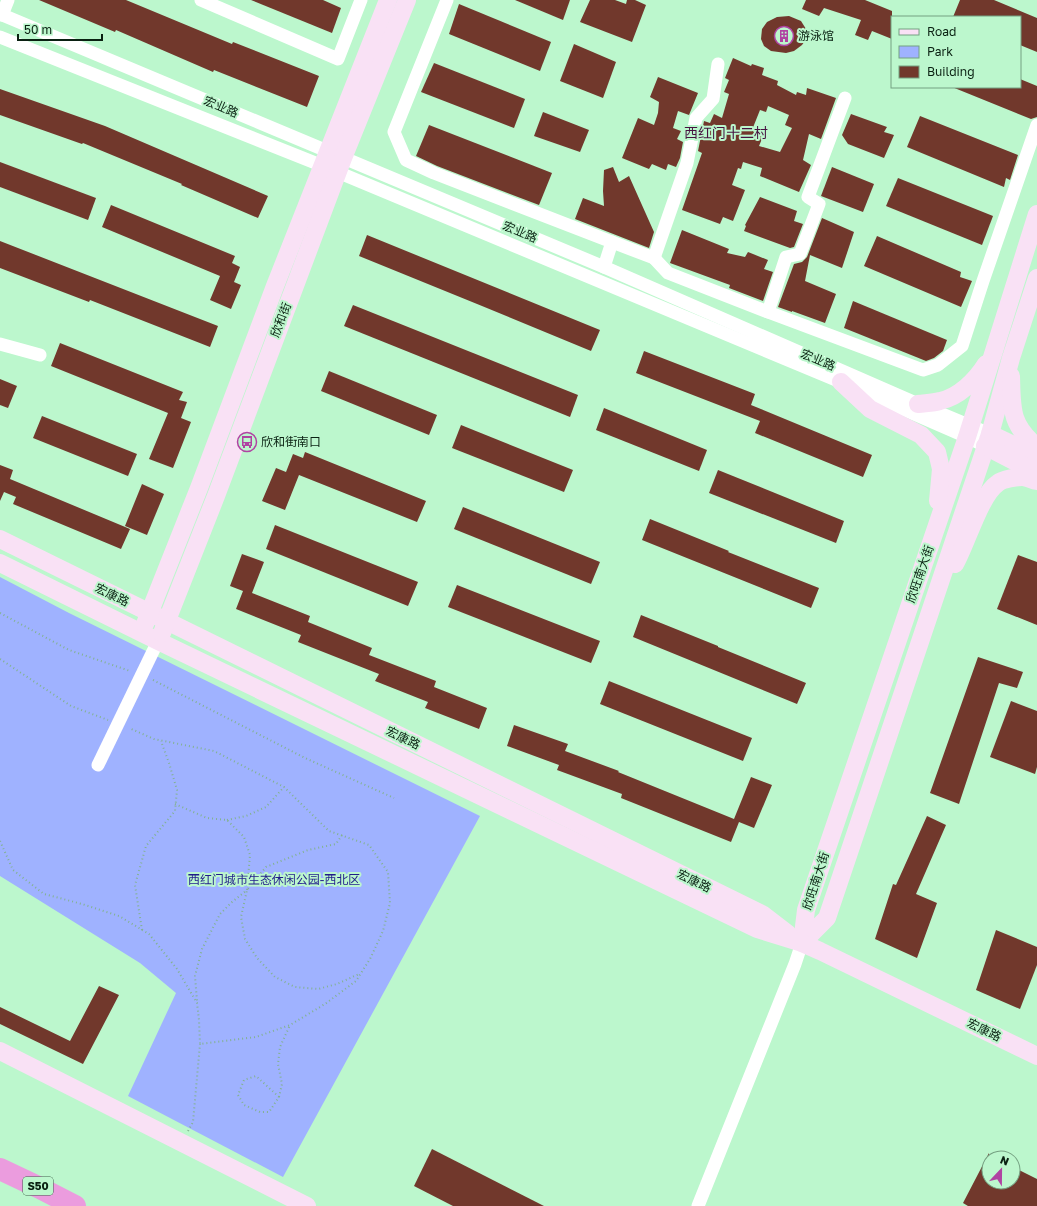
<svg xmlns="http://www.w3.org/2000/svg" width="1037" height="1206" font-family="'Golos Text','Noto Sans SC',sans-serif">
	<rect width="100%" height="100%" fill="#bcf7cd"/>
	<path fill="#9fb2ff" d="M0,577L69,613L480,816L283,1177L128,1096L176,993L140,963L0,876Z"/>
	<g fill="#71382c" fill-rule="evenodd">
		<path d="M39,0H126L232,44L233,42L319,76L307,107L214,70L213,72L116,30L115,32Z"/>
		<path d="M251,0H323L341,8L332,33Z"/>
		<path d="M515,0H570L563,20Z"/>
		<path d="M590,0H615L626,4L627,0H635L646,5L632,42L580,22Z"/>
		<path d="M806,0H865L892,11V39L872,31L868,40L855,35L861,20L824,8L819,16L802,9Z"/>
		<path d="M960,0H994L1037,18V52L1020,45V17H953Z"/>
		<path d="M459,4L551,42L540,71L449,34Z"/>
		<path d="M789,16L801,21L806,29L807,38L802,45L794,51L786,53L771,51L764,46L761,39L762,29L767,22L777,17Z"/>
		<path d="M574,44L616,62L603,98L560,81Z"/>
		<path d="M733,58L751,66L752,64L764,68L762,75L778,81L777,85L796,95L797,92L806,95L807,88L836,98L821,139L809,134L803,160L811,165L799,192L760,176L762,168L743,162L741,169L738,168L732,185L745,190L733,221L723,217L720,224L682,210L702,153L698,151L704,121L710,123L714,114L722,118L729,94L724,92L729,80L725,78ZM768,106L789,115L785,125L792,128L780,152L759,146L764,134L752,130L760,110L766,112Z"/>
		<path d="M434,63L525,99L514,128L421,92Z"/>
		<path d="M658,77L698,93L689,115L678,111L673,128L681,131L677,139L683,142L680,158L676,167L668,164L666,170L652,164L649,169L622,158L638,118L654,125L658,113L659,102L650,97Z"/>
		<path d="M1020,79L1037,86V117L1031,119L952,87H1020Z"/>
		<path d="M0,89L105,126L268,196L258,218L181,185L182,184L83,143L82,144L0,115Z"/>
		<path d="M543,112L589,130L580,152L534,136Z"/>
		<path d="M851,114L887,127L884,132L894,135L884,158L848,144L842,135Z"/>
		<path d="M920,116L1018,155L1010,180L1006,178L1004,187L907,147Z"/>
		<path d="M429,125L552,173L539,205L437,166L416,156Z"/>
		<path d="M0,162L96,198L88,220L0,187Z"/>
		<path d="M613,167L619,182L629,176L654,232L649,248L575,219L583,198L604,206L603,191L604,170Z"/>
		<path d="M832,167L874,184L863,212L821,196Z"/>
		<path d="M898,178L993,216L982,245L886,206Z"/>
		<path d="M760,197L797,211L794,221L803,224L794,247L790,248L744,231L746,226L745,225Z"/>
		<path d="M111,205L235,256L232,263L240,267L234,282L241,285L231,309L210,300L220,276L102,227Z"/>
		<path d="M822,218L854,232L842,268L810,255L805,281L836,294L825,323L792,311V312L778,307L794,264L802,262L807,257Z"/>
		<path d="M682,230L729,249L727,253L745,257L748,252L768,260L764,269L773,272L763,301L729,288L730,285L670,263Z"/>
		<path d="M367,235L600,330L591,351L482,306L359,256Z"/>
		<path d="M877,236L961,272L960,277L972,281L961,307L864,266Z"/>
		<path d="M0,241L218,326L210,347L90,300L89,302L0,268Z"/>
		<path d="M853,301L947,340L943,351L934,358L926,361L844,328Z"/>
		<path d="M353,305L578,395L570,417L344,326Z"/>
		<path d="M60,343L183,392L179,400L187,402L181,418L191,422L173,468L149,459L168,413L51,366Z"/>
		<path d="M644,351L755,394L751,405L872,455L863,477L755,433L760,421L636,373Z"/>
		<path d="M329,371L437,415L429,435L321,391Z"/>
		<path d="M0,379L17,386L8,408L0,405Z"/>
		<path d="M604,408L707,450L699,471L596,430Z"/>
		<path d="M42,416L137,454L128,476L33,438Z"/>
		<path d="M461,425L573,470L564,492L452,448Z"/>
		<path d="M305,452L426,501L417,522L299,475L285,510L262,501L276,468L286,472L293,454L303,458Z"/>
		<path d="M0,465L13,470L10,479L130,529L121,549L13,504L16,497L4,492L0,501Z"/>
		<path d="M718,470L844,521L836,543L709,493Z"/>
		<path d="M142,484L164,494L147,535L125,526Z"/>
		<path d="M463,507L600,562L591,584L454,529Z"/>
		<path d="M650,519L729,551L728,552L819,588L811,608L642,540Z"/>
		<path d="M275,525L418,582L408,606L266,549Z"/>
		<path d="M242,554L264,562L252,593L310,616L308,622L372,648L369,655L436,681L434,687L487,708L479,729L425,708L428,702L375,681L379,674L298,642L301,635L236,609L243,591L230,586Z"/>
		<path d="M1018,555L1037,562V625L997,609Z"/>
		<path d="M457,585L600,641L591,663L448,607Z"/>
		<path d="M641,615L718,646V647L806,683L797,704L633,637Z"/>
		<path d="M978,657L1023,672L1017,688L999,683L959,804L930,793Z"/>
		<path d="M609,681L752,738L743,761L600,704Z"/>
		<path d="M1011,701L1037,711V767L1035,774L990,757Z"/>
		<path d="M514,725L568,744L565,751L619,771L618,772L734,819L751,777L772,785L754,828L739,822L731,842L621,798L622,794L557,770L559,765L507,746Z"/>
		<path d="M927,816L946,825L916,894L937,903L917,958L875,939L893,884L896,885Z"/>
		<path d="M996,930L1037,947V965L1020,1009L976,990Z"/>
		<path d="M99,986L119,995L83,1064L0,1024V1007L70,1041Z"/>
		<path d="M432,1149L544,1206H453L414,1186Z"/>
		<path d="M989,1153V1182H1013V1167L1037,1179V1206H968L963,1203Z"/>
	</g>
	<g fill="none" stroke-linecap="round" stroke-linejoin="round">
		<g stroke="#83b291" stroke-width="2" stroke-dasharray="1 3" stroke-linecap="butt">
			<path d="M0,613L69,650L130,671"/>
			<path d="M0,659L71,706L108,720"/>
			<path d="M153,680L305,758L394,798"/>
			<path d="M175,804L207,818L227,820L244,837L250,855L247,890L232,902L220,914L202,949L195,976L197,1001"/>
			<path d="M227,820L246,816L266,807L284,787"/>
			<path d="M342,835L336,844L308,850L266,867L247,890L241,917L245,939L257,958L275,977L295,987L318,989L337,984L359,974"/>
			<path d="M0,841L13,870L44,894L82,904L119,916L149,934L177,969L197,1003L199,1020L200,1044L256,1037L290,1025L325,1004L356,981L370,959L383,931L390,903L388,872L369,845L329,831L284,787L214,751L154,739L129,728"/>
			<path d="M142,930L135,885L146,846L175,811L177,790L169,763L161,741"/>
			<path d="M279,1097L256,1076L244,1080L238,1095L244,1105L260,1112H269L279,1097L282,1084L278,1064L280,1047L290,1025"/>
			<path d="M188,1131L193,1122L200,1044"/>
		</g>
		<g stroke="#fff" stroke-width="13">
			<path d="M201,0L338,59L361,0"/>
			<path d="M447,0L394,132L406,160L434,173L612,242"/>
			<path d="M0,14L604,267L918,404L990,434"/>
			<path d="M2,15L8,0"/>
			<path d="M0,37L323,166L836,380L967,437L985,446"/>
			<path d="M654,258L668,273L768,312L786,257L800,254L819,204L808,197L845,98"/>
			<path d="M604,267L612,242L654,258L687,163L696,118L713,99L718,64"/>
			<path d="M768,312L923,370L938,365L962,346L983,281L1037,125"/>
			<path d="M0,344L40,355"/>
			<path d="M98,765L158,641"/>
			<path d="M698,1206L795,964L802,943"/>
		</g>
		<g stroke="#f9e1f5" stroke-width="18">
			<path d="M1037,214L967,437L806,910L802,943L827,918L990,434L1011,358L1037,278"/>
			<path d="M1011,376C1012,409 1010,424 1037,447"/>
			<path d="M841,382L870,409L921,435L937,452L941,469L938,501"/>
			<path d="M918,404C925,403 933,403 940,401C959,397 976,380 986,364"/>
			<path d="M990,434L1037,456"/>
			<path d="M985,446L1037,473"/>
			<path d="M0,539L762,914L788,934"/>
			<path d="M0,563L158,641L757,929L802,943L820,951L1037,1056"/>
			<path d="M955,564C967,543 980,495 998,483C1003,479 1016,477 1022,477C1027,477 1032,480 1037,481"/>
			<path d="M145,624L199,488L275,286L388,0"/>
			<path d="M162,633L216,496L343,158L407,0"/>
			<path d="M0,1051L307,1206"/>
		</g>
		<path stroke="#eb9cde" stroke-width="22" d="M0,1169L38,1187L75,1206"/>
	</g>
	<defs>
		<g id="building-ring" transform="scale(1)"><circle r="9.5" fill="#bcf7cd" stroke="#b043a2" stroke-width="1.5"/><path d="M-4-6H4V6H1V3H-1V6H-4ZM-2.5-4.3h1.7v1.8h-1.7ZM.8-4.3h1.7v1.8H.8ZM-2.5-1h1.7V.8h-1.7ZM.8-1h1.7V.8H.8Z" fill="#b043a2"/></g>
		<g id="bus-ring" transform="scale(1)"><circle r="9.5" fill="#bcf7cd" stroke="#b043a2" stroke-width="1.5"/><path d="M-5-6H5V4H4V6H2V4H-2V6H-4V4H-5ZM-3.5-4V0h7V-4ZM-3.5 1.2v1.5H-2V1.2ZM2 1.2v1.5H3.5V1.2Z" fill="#b043a2"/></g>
	</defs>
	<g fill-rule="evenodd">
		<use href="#building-ring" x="784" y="36"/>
		<use href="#bus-ring" x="247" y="442"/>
	</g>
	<g text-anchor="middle" stroke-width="4" stroke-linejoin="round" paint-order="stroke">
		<rect fill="#bcf7cd" stroke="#3f614a" stroke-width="1" x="23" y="1177" width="30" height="18" rx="3"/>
		<g font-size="11" font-weight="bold" fill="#0a2112">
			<text x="38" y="1190">S50</text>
		</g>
		<g font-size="12" fill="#0a2112" stroke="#bcf7cd" text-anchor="start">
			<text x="798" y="40">游泳馆</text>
			<text x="261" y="446">欣和街南口</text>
		</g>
		<g font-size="12" fill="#0a2112" stroke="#bcf7cd">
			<text transform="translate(221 107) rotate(23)" y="4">宏业路</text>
			<text transform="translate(520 232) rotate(23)" y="4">宏业路</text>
			<text transform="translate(281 320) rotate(-69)" y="4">欣和街</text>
			<text transform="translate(818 360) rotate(23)" y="4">宏业路</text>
			<text transform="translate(920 574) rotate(-71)" y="4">欣旺南大街</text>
			<text transform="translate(112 595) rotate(26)" y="4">宏康路</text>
			<text transform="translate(403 738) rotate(26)" y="4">宏康路</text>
			<text transform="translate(694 881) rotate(26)" y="4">宏康路</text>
			<text transform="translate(816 881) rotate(-72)" y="4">欣旺南大街</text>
			<text transform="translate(984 1030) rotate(26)" y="4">宏康路</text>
		</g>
		<g font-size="12" fill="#201c8a" stroke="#bcf7cd">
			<text x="274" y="884">西红门城市生态休闲公园-西北区</text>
		</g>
		<g font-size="14" fill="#461240" stroke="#bcf7cd">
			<text x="726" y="138">西红门十二村</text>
		</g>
	</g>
	<rect x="891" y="16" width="130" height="72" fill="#bcf7cd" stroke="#75a182"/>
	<rect x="899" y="29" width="20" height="6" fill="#f9e1f5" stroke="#75a182"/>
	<text x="927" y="36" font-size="12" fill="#0a2112">Road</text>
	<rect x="899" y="46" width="20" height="12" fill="#9fb2ff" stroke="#75a182"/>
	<text x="927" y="56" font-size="12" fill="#0a2112">Park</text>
	<rect x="899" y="66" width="20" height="12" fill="#71382c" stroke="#75a182"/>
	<text x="927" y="76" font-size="12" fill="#0a2112">Building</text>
	<g transform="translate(1001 1170) rotate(22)"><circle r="19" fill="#bcf7cd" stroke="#75a182"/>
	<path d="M0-3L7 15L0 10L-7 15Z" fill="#b043a2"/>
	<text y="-6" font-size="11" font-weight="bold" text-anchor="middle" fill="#0a2112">N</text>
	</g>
	<path d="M18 34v6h84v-6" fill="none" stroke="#0a2112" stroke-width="2"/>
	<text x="24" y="34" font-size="12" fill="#0a2112" stroke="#bcf7cd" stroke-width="3" paint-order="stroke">50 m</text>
</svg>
